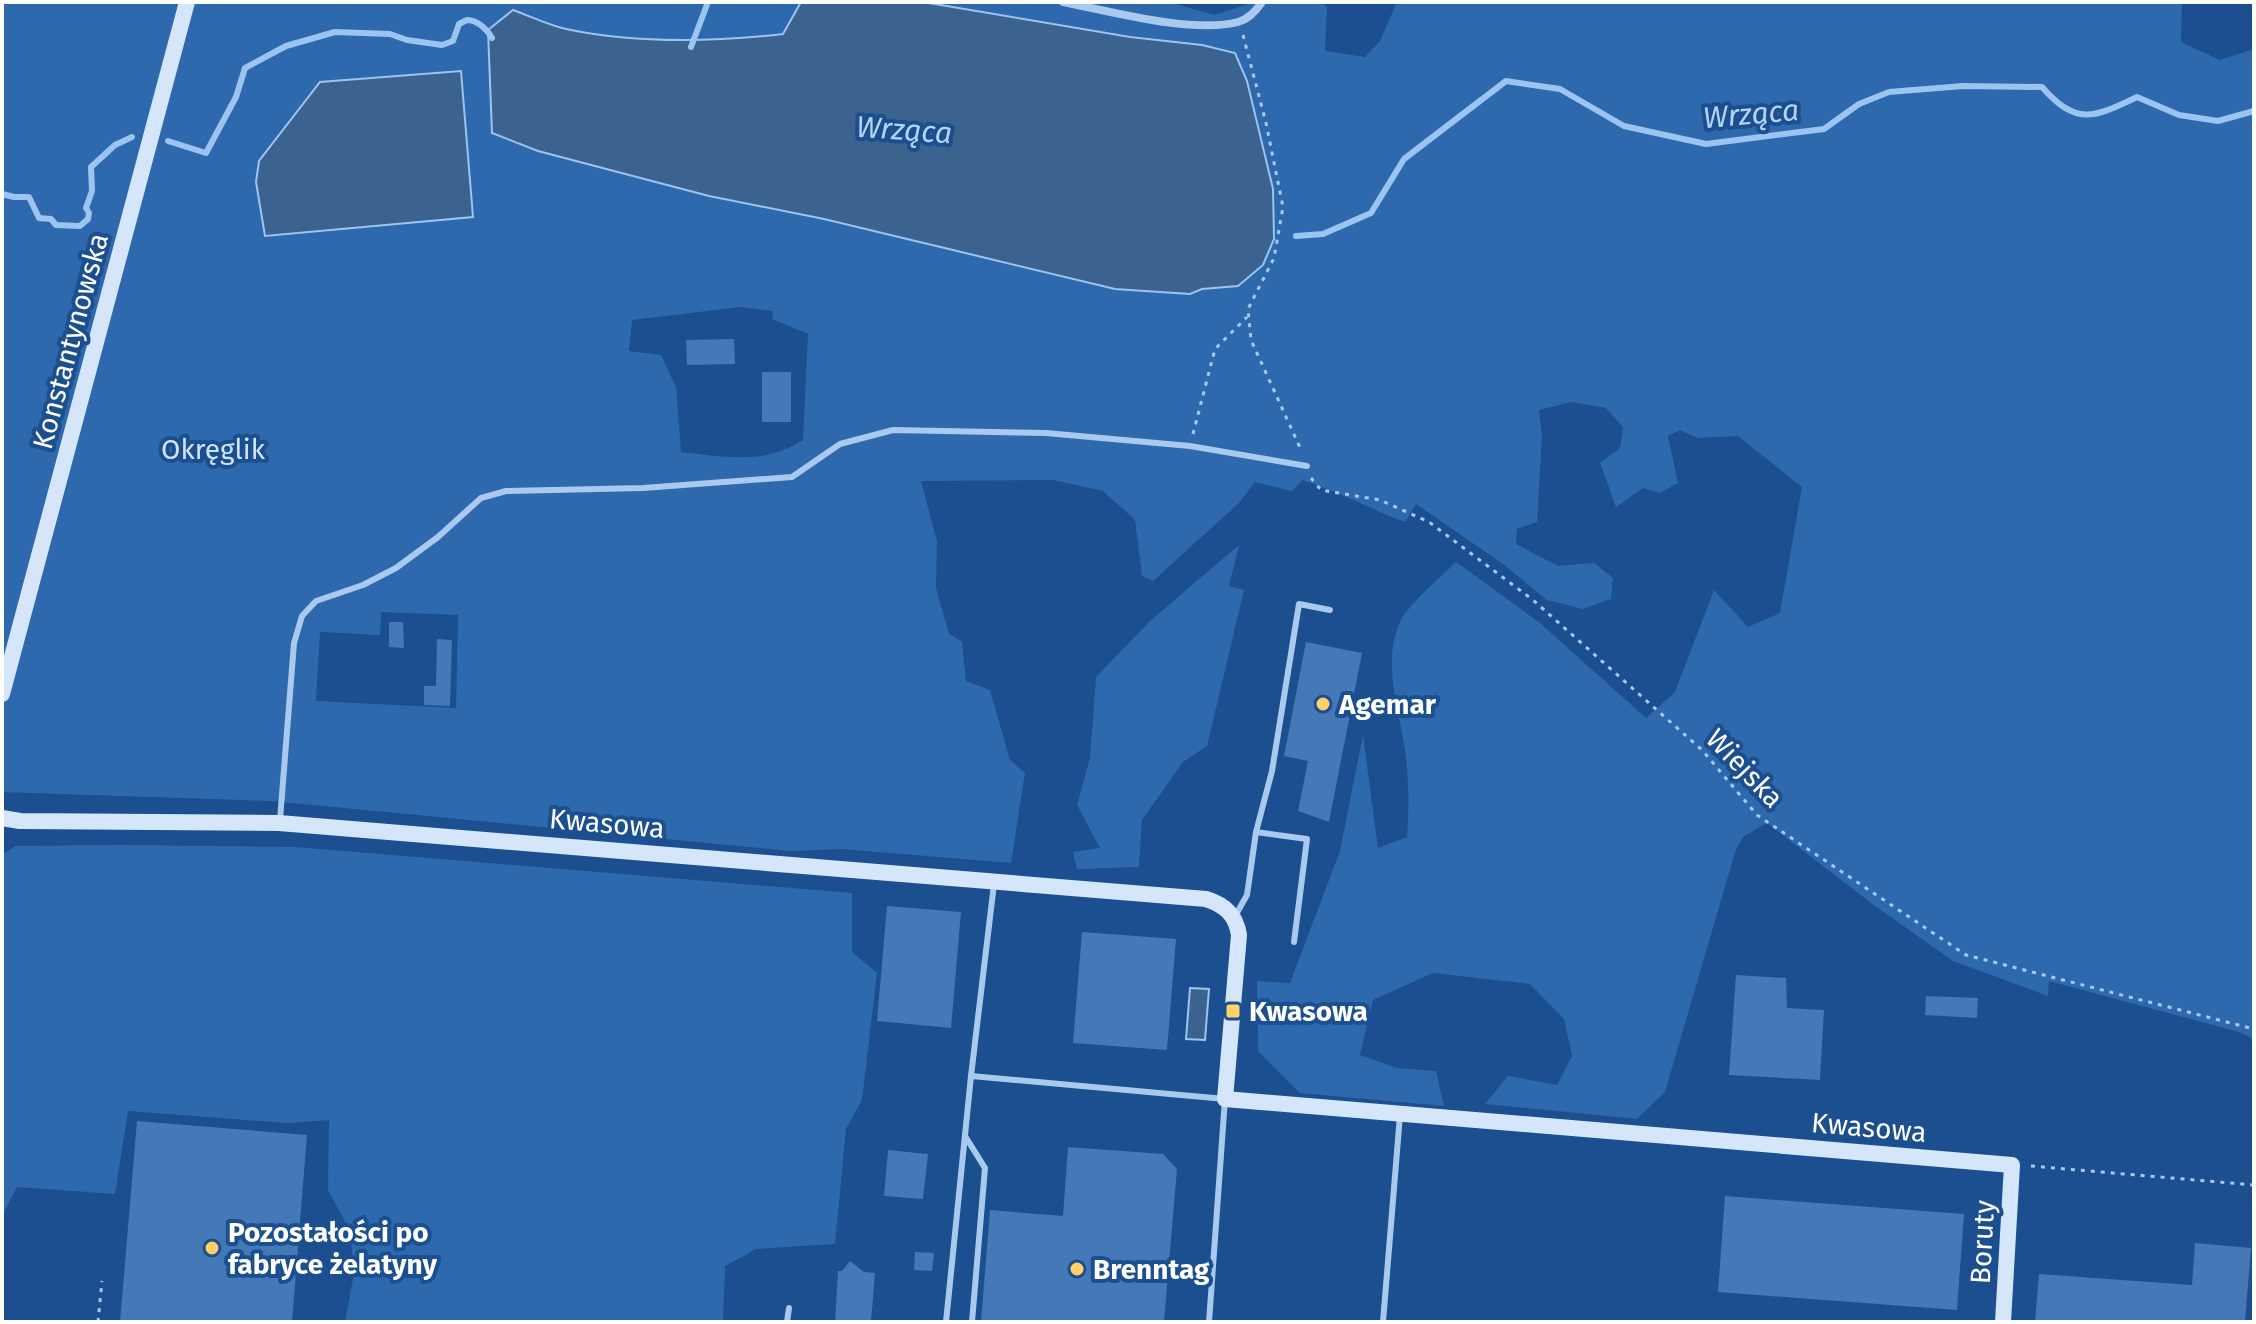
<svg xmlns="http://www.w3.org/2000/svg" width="2256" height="1324" font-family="'Fira Sans',sans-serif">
	<rect width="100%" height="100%" fill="#1b4f8f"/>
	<g fill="#2e69ad" fill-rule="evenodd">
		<path d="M2,2H801L783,34C711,41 637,44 566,29C548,25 530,16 513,10L522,144L538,151L709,196L824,219L1115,289L1190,294L1202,289L1239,286L1258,122L1247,81L1235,53L1202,45L1130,37L923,2H1169L1214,15L1248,4L1236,2H1322L1327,7L1325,51L1365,57L1380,41L1397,2H2182L2181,42L2220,60L2254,49V1039L2239,1032L2049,981L2048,996L1953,961L1875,906L1767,823L1744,836L1736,849L1665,1092L1637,1119L1485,1104L1508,1076L1557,1085L1572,1056L1564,1019L1530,984L1433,973L1373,1000L1360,1055L1397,1068L1436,1071L1444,1106L1300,1093L1258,1051L1257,981L1290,983L1340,851L1363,735L1378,848L1407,837C1409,811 1409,785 1406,758C1401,714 1380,662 1401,620C1409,604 1442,576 1456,562L1540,623L1646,718L1675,692L1714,590L1748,627L1780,613L1802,487L1738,436L1698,438L1680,430L1668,436L1678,483L1660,493L1643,488L1616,507L1600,463L1620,448L1623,427L1606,408L1571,402L1539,410L1542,436L1537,522L1517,529L1516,544L1558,566L1594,563L1613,578L1611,599L1583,609L1547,600L1503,564L1416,504L1405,522C1370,509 1338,491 1302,480L1292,491L1255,482L1239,503L1153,581L1142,576L1135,520L1103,491L1053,480L921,481L937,541L936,588L949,634L962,642L966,681L990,690L1010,760L1025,773L1011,863L842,849L790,851L272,801L2,792ZM461,72L259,161L320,82ZM741,307L773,311L772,319L808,334L803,440C766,465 723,457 681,452L676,387L661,355L629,351L632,320ZM381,612L458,615L456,708L316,701L320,632L380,635Z"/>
		<path d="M1239,545L1229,586L1244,590L1207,746L1183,762L1142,820L1139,867L1077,869L1073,852L1100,848L1077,805L1090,758L1096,677L1151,620Z"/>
		<path d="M119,845L295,847L852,893V952L877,973L862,1100L846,1129L835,1244L756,1249L725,1266L723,1322H345L354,1273L350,1231L328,1190L329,1120L287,1123L128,1111L115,1194L17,1187L2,1216V855L15,846Z"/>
	</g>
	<g fill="#3c6290" stroke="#9cc4f0" stroke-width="2">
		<path d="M801,2H923L1130,37L1202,45L1235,53L1247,81L1273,189L1274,239L1263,265L1238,286L1202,289L1190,294L1115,289L824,219L709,196L538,151L492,133L488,30L513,10C530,16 548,25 566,29C637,44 712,42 783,34Z"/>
		<path d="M461,71L473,217L265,236L256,182L259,161L320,82Z"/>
		<path d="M1190,988L1209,989L1205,1040L1186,1039Z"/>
	</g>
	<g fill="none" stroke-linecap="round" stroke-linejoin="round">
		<g stroke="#9cc4f0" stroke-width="6">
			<path d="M691,47L708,2"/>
			<path d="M168,141L206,153L236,97L245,68L286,46L335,32L390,34L407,40L442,45L453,41L459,24L467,20C477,20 487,29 492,38"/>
			<path d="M2,194L14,197H29L39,218L51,219L56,225L80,226L88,219L89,213L86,208L92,191L91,167L115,145L132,137"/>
			<path d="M1296,236L1323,234L1371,213L1404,159L1506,81L1560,89L1624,126L1706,144L1824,129L1859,104L1889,92L1963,86L2042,87C2077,127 2095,117 2137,97L2179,115L2218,121L2254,111"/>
		</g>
	</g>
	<g fill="#4478b7">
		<path d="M734,339L735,364L687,365L686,340Z"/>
		<rect x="762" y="372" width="29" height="50"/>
		<path d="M389,622H403L404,648L389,647Z"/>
		<path d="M437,639L452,640L450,706L424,705V686H436Z"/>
		<path d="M1306,642L1362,653L1329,822L1298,811L1308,761L1284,756Z"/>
		<path d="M887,906L961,912L951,1028L877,1021Z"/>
		<path d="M1082,932L1176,939L1167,1050L1073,1043Z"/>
		<path d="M1736,975L1786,978L1787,1008L1824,1010L1820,1080L1729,1075Z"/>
		<path d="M1926,996L1978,998L1977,1018L1925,1015Z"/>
		<path d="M137,1121L307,1135L292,1322H120Z"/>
		<path d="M1068,1147L1163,1154L1177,1169L1164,1322H981L990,1210L1063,1216Z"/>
		<path d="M888,1150L928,1154L923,1199L884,1196Z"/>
		<path d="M1725,1196L1964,1214L1957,1310L1718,1292Z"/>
		<path d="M2195,1243L2251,1248L2245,1322H2035L2039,1274L2192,1285Z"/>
		<path d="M915,1252L934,1253L932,1271L914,1270Z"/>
		<path d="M850,1261L864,1272L875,1273L871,1322H835L838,1271H842Z"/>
	</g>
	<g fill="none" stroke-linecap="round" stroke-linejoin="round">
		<g stroke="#a9c9ee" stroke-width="3" stroke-dasharray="4 6" stroke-linecap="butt">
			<path d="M1243,35L1266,123L1283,207L1274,258L1248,309L1251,340L1302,452"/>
			<path d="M1193,434L1215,349L1247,317"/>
			<path d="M1311,478L1321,490L1380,500L1429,522L1533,600L1702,750L1757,815L1966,955L2254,1029"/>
			<path d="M2031,1166L2254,1185"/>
			<path d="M98,1322L102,1281"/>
		</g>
		<g stroke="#a9c9ee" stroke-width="6">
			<path d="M280,820L294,643L302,616L316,601L363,585L396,568L438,537L481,498L506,491L643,488L792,477L840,444L893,430L1046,433L1190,446L1307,466"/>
			<path d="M1256,832L1307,839L1294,942"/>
			<path d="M1234,918L1247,895L1256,832L1272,771L1299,604L1330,610"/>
			<path d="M971,1076L1225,1099L1209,1322"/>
			<path d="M965,1136L985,1168L972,1322"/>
			<path d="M787,1322L789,1308"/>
			<path d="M946,1322L971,1076L994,884"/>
			<path d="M1383,1322L1400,1115"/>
		</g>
		<path stroke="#a9c9ee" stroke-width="8" d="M1063,2C1110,11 1192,34 1238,22C1249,19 1256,11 1262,2"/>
		<g stroke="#d6e6fa" stroke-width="16">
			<path d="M2,694L187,2"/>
			<path d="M2,818L20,821L279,823L1206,899C1225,905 1236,915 1239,935L1225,1099L2012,1165L2003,1322"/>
		</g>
	</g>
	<g fill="#ffd166" stroke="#1b4f8f" stroke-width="3">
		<circle cx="1323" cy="704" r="8"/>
		<rect x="1225" y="1003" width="16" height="16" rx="4"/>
		<circle cx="212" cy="1248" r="8"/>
		<circle cx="1077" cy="1269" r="8"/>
	</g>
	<g text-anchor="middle" stroke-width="8" stroke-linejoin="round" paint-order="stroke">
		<g font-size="28" fill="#fff" stroke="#1b4f8f">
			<text transform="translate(70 341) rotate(-75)" y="10">Konstantynowska</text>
			<text transform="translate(1745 768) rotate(46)" y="10">Wiejska</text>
			<text transform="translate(607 823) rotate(5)" y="10">Kwasowa</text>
			<text transform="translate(1869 1127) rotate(5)" y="10">Kwasowa</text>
			<text transform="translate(1982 1242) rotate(-87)" y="10">Boruty</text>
		</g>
		<g font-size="28" fill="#cfe3fa" stroke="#1b4f8f">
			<text x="213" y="459">Okręglik</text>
		</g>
		<g font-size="28" font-weight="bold" fill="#fff" stroke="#1b4f8f" text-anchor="start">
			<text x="1339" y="714">Agemar</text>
			<text x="1249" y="1021">Kwasowa</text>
			<text x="228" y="1242">Pozostałości po<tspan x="228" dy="32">fabryce żelatyny</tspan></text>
			<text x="1093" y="1279">Brenntag</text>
		</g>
		<g font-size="30" font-style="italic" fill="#b5d3f5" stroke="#1b4f8f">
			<text transform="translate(1751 114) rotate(-5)" y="10">Wrząca</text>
			<text transform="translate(904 130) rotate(4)" y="10">Wrząca</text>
		</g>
	</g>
	<rect width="2256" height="1324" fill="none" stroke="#ffffff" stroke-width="8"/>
</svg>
